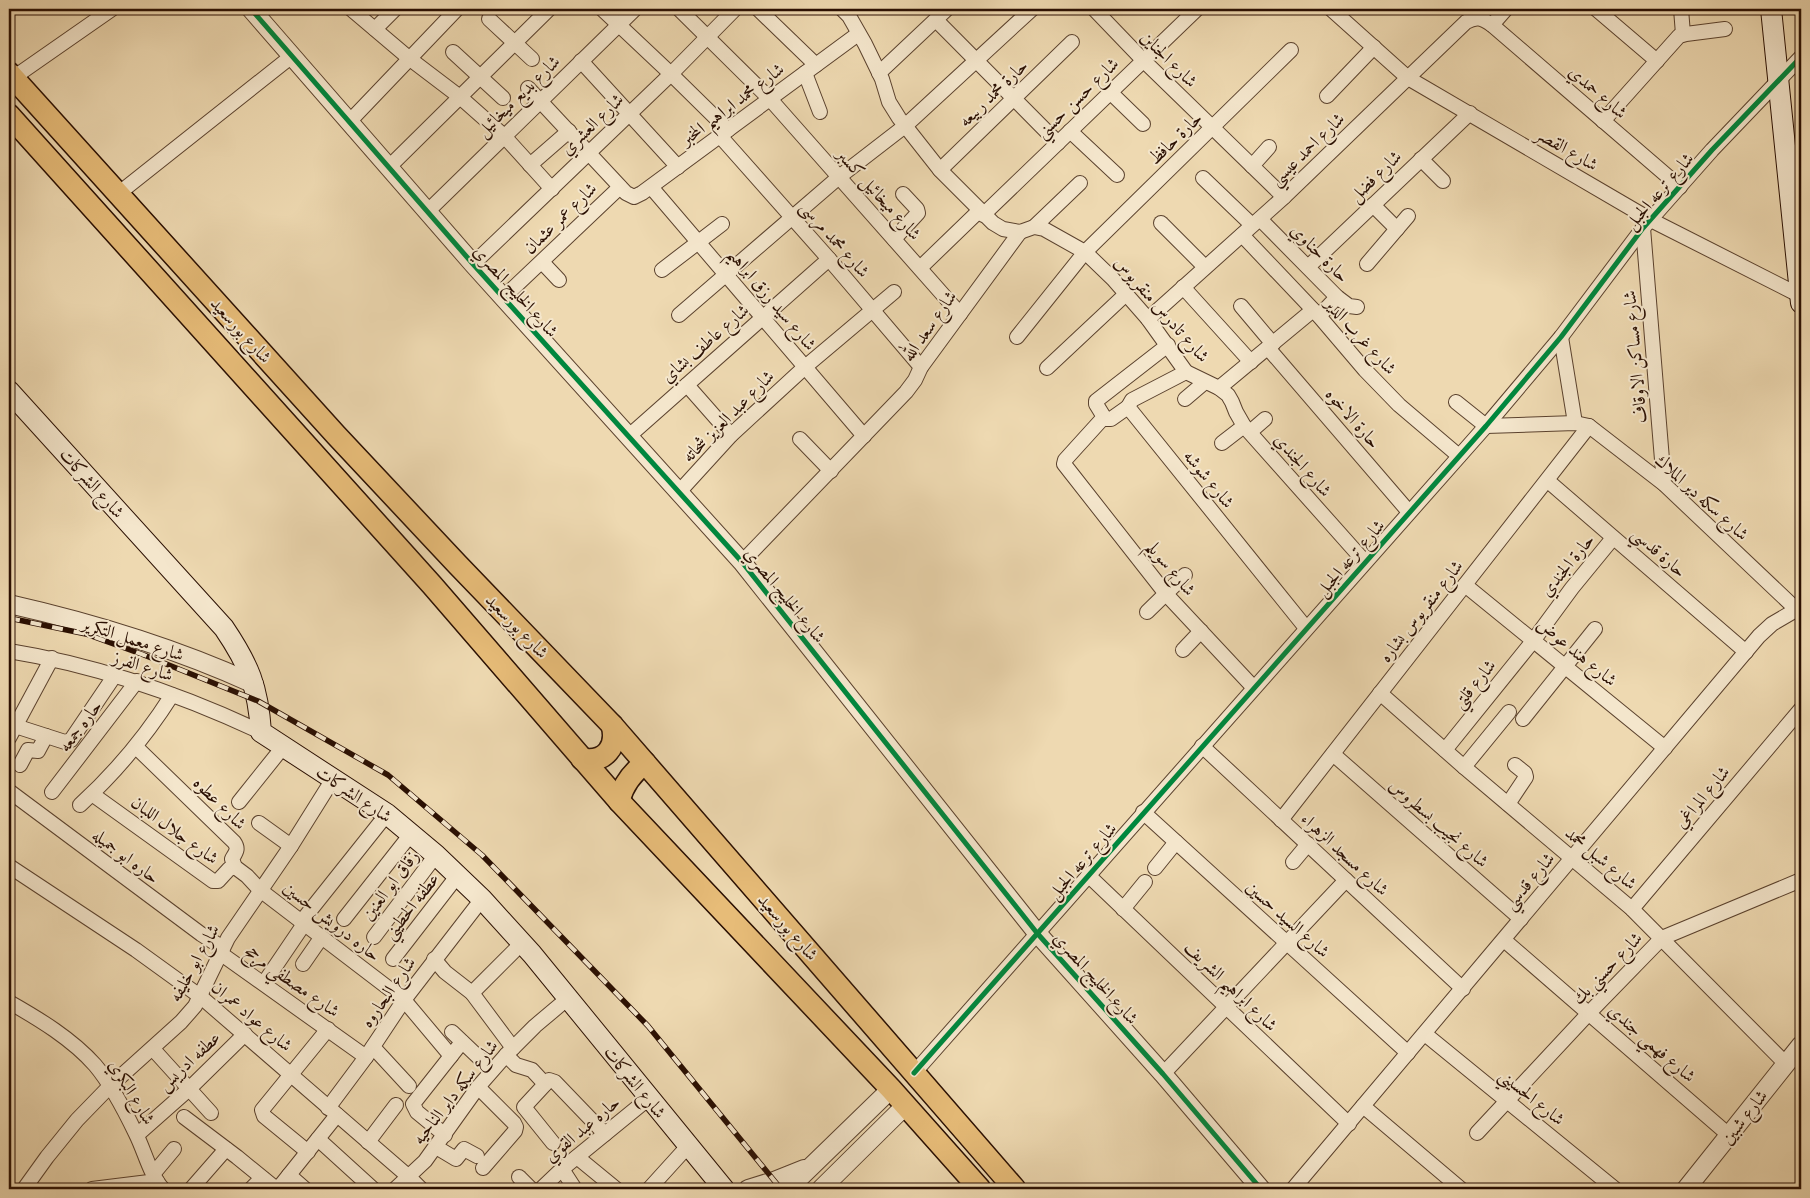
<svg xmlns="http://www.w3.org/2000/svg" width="1810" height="1198" font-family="'Gentium Book Plus',Amiri,serif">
	<rect width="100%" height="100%" fill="#eed9b1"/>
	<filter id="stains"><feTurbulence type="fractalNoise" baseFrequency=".004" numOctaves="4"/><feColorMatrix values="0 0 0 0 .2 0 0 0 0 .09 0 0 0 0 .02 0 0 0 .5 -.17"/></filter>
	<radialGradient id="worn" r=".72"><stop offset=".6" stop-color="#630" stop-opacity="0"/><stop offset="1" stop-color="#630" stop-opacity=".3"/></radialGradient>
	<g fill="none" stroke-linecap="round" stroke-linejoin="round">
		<g stroke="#5b422e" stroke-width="16">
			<g id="minor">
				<path d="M351,9L410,59L460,97L504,136L552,189"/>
				<path d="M602,9L671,74L728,130"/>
				<path d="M679,9L770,99L960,314"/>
				<path d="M758,9L816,65"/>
				<path d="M842,9L849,16L865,44L882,79L889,102L899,118L940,170L993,223L1003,229L1020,232L1034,227L1044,229L1085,252L1113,279L1148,319L1186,372L1219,388L1228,395L1232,402L1236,412L1244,426L1365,562"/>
				<path d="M1094,9L1143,60L1284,197"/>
				<path d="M1331,9L1408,78L1651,220L1801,296"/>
				<path d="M1596,9L1657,61"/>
				<path d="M1681,9L1683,34"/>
				<path d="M489,19L532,59"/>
				<path d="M936,20L1058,143"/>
				<path d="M1492,25L1506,9"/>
				<path d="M375,29L395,9"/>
				<path d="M453,52L503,98"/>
				<path d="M581,61L678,167"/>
				<path d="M805,73L820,112"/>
				<path d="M879,73L947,9"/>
				<path d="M13,78L112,9"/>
				<path d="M528,88L626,193L634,197L642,193L858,34"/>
				<path d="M1110,92L1143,124"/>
				<path d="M1327,96L1374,47"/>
				<path d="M350,121L457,9"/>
				<path d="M1603,121L1679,36L1686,34L1725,29"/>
				<path d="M1070,131L1117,175"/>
				<path d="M720,136L829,259L921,367"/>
				<path d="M1421,159L1443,181"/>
				<path d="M530,165L569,131"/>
				<path d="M1252,166L1269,147"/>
				<path d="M389,167L549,9"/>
				<path d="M940,170L1072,42"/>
				<path d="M1203,178L1252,225"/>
				<path d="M651,187L864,436"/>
				<path d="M118,194L292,56"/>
				<path d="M1373,205L1397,229"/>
				<path d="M428,211L635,9"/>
				<path d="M983,215L1197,9"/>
				<path d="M1260,219L1337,297L1349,306L1357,307"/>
				<path d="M1161,223L1205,267"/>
				<path d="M1034,227L1080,183"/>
				<path d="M1643,228L1664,484"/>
				<path d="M1242,235L1319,316L1365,370L1399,405L1459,456"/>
				<path d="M894,239L918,213L917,209L903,194"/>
				<path d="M542,262L559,280"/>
				<path d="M473,264L671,74L735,9"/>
				<path d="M1367,264L1408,216"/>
				<path d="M1308,267L1470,113"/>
				<path d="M920,268L980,210"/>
				<path d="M662,270L722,224"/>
				<path d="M1183,287L1251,362"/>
				<path d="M504,297L620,187"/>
				<path d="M1241,306L1273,344"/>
				<path d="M679,315L839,177L905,126L1032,9"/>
				<path d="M1319,316L1337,297"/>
				<path d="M1148,319L1284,197L1466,22C1477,16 1482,18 1492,25L1680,187"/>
				<path d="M1017,337L1085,252L1291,50"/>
				<path d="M1561,337L1575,423"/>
				<path d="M1168,345L1096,401V404L1104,417L1065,460L1064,464L1166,594L1254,688"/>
				<path d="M1268,348L1409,512"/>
				<path d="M1047,368L1126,294"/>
				<path d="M1186,372L1132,400L1128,407L1306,628"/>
				<path d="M687,385L731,435"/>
				<path d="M1219,388L1313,310"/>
				<path d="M1185,399L1205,382"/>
				<path d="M1456,402L1486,426L1575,423L1589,426L1664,484L1796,609"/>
				<path d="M1104,417L1106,419H1111L1128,407"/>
				<path d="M1250,432L1265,419"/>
				<path d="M629,436L829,259"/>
				<path d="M800,439L831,471"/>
				<path d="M1222,443L1244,426"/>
				<path d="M1548,481L1746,652"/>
				<path d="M679,492L731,435L805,367L894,292"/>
				<path d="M742,562L906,392L915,380L921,367L1020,232"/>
				<path d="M1465,585L1665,748"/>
				<path d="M1147,612L1185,575"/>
				<path d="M1183,650L1201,631"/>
				<path d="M9,651C96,665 180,694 261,732"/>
				<path d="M1380,693L1464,767L1632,909L1786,1064"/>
				<path d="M1523,719L1595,629"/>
				<path d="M9,724L65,742L71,740L115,675"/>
				<path d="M9,738L52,658"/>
				<path d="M1202,746L1463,989"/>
				<path d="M136,747L234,842C239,849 236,852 232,859L235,867L247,876L260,890L404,1000L451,1056"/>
				<path d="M1445,750L1533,641L1572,588L1613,538"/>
				<path d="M1333,754L1521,919"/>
				<path d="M20,765L28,750L38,751L46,736"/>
				<path d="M1464,767L1509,712"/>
				<path d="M9,791L201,934L223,948"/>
				<path d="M52,792L137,681"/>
				<path d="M92,794L213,881H218L229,869L235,867"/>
				<path d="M239,802L283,747"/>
				<path d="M1508,804L1526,777L1525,773L1515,765"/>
				<path d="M80,805C116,772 146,736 172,695"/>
				<path d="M1143,812L1408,1053"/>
				<path d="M1281,820L1589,426"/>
				<path d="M259,823L291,846"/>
				<path d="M1293,862L1308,844"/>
				<path d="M9,866L136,950L201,997L409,1177L421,1189"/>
				<path d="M1155,868L1176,842"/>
				<path d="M1088,875L1349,1124"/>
				<path d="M1123,909L1145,882"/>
				<path d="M1632,909L1801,709"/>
				<path d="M344,919L411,834"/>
				<path d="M301,922L387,814"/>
				<path d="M374,937L436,855"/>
				<path d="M1504,940L1730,1136"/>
				<path d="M220,953L366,1057"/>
				<path d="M393,959L458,875"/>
				<path d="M434,959L445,972L472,993L513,1048"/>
				<path d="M303,964L321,938"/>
				<path d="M264,983L304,924"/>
				<path d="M472,993L522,943"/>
				<path d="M9,1002C39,1019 72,1039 95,1065C112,1085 125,1111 136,1134C145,1152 150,1175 163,1189"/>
				<path d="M452,1032L492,1070"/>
				<path d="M1425,1034L1615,1189"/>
				<path d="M373,1047L409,1086"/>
				<path d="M153,1049L211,1113"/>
				<path d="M506,1055L516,1065L532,1070L545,1084"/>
				<path d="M914,1073L1486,426L1561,337L1643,228L1712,150L1801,57"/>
				<path d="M1163,1074L1346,880"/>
				<path d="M478,1087L514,1123L516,1127L515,1131L483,1168"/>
				<path d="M1363,1106L1461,1189"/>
				<path d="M328,1108L366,1057L404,1000L482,899"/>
				<path d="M184,1117L237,1157L275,1188L281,1185L337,1115"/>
				<path d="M1477,1133L1589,1013L1662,938L1801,880"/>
				<path d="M137,1135L189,1089L245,1034"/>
				<path d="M445,1135L417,1112L413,1104L462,1042"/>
				<path d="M318,1139L373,1189"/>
				<path d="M368,1142L396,1105"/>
				<path d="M553,1143L524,1107L549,1080L555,1082L605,1134"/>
				<path d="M436,1147L456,1159L464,1149L477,1156"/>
				<path d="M308,1152L264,1116L262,1110L328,1029"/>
				<path d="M577,1157L616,1189"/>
				<path d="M562,1169L575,1189"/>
				<path d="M154,1173L174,1149"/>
				<path d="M289,1175L305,1189"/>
				<path d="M519,1177L531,1189"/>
				<path d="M24,1189L47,1157L77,1120L110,1086L181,1022L195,1006L228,938L291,846L333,779"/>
				<path d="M92,1189L157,1181"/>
				<path d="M191,1189L226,1149"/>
				<path d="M251,1189L262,1178"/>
				<path d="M395,1189L425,1161L478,1087L506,1055L535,1026L567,999"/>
				<path d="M541,1189L562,1169L649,1098"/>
				<path d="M649,1189L688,1146"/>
				<path d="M1293,1189L1759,636L1772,624L1801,607"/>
			</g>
		</g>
		<g stroke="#5b422e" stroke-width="20">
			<g id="tertiary">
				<path d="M251,9L473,264L742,562L1037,933L1163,1074L1261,1189"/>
				<path d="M9,604C93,623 175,648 254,684"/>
				<path d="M748,1189L774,1181L804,1169"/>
				<path d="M788,1189L891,1089"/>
				<path d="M821,1189L906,1105"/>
				<path d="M1686,1189L1801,1045"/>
			</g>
		</g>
		<g stroke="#2a0f02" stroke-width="22">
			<g id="secondary">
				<path d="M1771,9L1801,303"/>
				<path d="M9,391L224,628C249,665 258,687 261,732L387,814L436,855L482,899L532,954L724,1189"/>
			</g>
		</g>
		<g stroke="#2a0f02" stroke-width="24">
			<g id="primary">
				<path d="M9,73L336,435L457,564L612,725L1015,1189"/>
				<path d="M9,115L432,585L619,801L891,1089L980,1189"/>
				<path d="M582,759C605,763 618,747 612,725"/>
				<path d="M619,801C623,784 632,773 645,763"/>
			</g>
		</g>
		<use href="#minor" stroke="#f4e6cc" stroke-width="14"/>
		<use href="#tertiary" stroke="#f4e6cc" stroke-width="18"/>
		<use href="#secondary" stroke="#f4e6cc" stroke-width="20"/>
		<use href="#primary" stroke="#e7bc78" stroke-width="21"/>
		<g stroke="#2a0f02" stroke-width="5.5">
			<path id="rail" d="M9,618L86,634L144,655L258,701L388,775L482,855L648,1026L781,1189"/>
		</g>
		<use href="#rail" stroke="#f4e6cc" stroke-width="4" stroke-dasharray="11" stroke-linecap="butt"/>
		<g stroke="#f4e6cc" stroke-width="8">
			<g id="cycleway">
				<path d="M251,9L473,264L742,562L1037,933L1163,1074L1261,1189"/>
				<path d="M914,1073L1486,426L1561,337L1643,228L1712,150L1801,57"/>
			</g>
		</g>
		<use href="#cycleway" stroke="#00873e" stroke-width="5"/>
	</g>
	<g text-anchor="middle" stroke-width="4" stroke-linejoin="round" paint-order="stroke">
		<g font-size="18" fill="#2a0f02" stroke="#f4e6cc">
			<text transform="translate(1169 59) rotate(45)" y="6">شارع الجناين</text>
			<text transform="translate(1598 92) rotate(41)" y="6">شارع حمدي</text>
			<text transform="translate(993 93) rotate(-44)" y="6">حارة محمد ربيعه</text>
			<text transform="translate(518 96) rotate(-44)" y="6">شارع بديع ميخائيل</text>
			<text transform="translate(1077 98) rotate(-44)" y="6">شارع حسن حسني</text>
			<text transform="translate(732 104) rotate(-37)" y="6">شارع محمد ابراهيم المخبر</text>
			<text transform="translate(592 124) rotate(-44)" y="6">شارع العشري</text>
			<text transform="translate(1175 138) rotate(-44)" y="6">حارة حافظ</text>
			<text transform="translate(1307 149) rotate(-44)" y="6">شارع احمد عيسي</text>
			<text transform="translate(1567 149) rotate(30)" y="6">شارع القصر</text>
			<text transform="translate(1375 176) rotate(-44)" y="6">شارع فضل</text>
			<text transform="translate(1659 191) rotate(-49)" y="6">شارع ترعه الجبل</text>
			<text transform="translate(879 194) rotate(48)" y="6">شارع ميخائيل كسبر</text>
			<text transform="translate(560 218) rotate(-44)" y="6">شارع عمر عثمان</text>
			<text transform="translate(835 239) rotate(49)" y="6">شارع محمد مرسى</text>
			<text transform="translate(1320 253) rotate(45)" y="6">حارة حناوي</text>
			<text transform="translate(516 291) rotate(48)" y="6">شارع الخليج المصري</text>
			<text transform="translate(772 299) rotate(50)" y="6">شارع سيد رزق ابراهيم</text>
			<text transform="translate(1162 309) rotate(49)" y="6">شارع تادرس منقريوس</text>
			<text transform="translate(929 326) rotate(-55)" y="6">شارع سعد الله</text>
			<text transform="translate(241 330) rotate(48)" y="6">شارع بورسعيد</text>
			<text transform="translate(1361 336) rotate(48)" y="6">شارع غرب الدير</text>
			<text transform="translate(705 343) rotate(-41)" y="6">شارع عاطف بشاي</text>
			<text transform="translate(1635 357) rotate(-95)" y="6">شارع مساكن الاوقاف</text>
			<text transform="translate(728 416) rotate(-45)" y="6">شارع عبد العزيز شحاته</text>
			<text transform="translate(1353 418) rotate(49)" y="6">حارة الاخوه</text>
			<text transform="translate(1303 465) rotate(49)" y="6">شارع الجندي</text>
			<text transform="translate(1209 479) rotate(51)" y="6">شارع شوشه</text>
			<text transform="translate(92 483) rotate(48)" y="6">شارع الشركات</text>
			<text transform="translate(1702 497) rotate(42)" y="6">شارع سكه دير الملاك</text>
			<text transform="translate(1659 552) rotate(41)" y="6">حارة قدسي</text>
			<text transform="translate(1350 558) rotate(-49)" y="6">شارع ترعه الجبل</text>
			<text transform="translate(1567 565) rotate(-51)" y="6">حارة الجندي</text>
			<text transform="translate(1171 568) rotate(50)" y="6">شارع سويلم</text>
			<text transform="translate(785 595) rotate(51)" y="6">شارع الخليج المصري</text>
			<text transform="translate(1421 611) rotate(-52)" y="6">شارع منقريوس بشاره</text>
			<text transform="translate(517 626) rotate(46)" y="6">شارع بورسعيد</text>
			<text transform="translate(133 639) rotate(18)" y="6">شارع معمل التكرير</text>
			<text transform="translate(1577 652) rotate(39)" y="6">شارع هند عوض</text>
			<text transform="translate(143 666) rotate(18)" y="6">شارع الفرز</text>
			<text transform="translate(1474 684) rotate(-51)" y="6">شارع قلتي</text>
			<text transform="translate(80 726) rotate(-53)" y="6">حاره جمعه</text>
			<text transform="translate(354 794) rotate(34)" y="6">شارع الشركات</text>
			<text transform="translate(1702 797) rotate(-50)" y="6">شارع المراغي</text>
			<text transform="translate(220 803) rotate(45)" y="6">شارع عطوه</text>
			<text transform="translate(1439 823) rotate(41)" y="6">شارع نجيب بسطروس</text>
			<text transform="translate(175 830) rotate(36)" y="6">شارع جلال اللبان</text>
			<text transform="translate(1345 854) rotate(43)" y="6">شارع مسجد الزهراء</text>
			<text transform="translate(126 856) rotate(37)" y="6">حاره ابو جميله</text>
			<text transform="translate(1601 858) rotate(40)" y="6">شارع شبل محمد</text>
			<text transform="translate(1082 861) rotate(-49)" y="6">شارع ترعه الجبل</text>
			<text transform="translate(1529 881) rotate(-50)" y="6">شارع قدسي</text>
			<text transform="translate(390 885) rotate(-53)" y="6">زقاق ابو العنين</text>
			<text transform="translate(411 906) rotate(-52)" y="6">عطفه الحطيني</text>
			<text transform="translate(1288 919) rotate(42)" y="6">شارع السيد حسين</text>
			<text transform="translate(332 921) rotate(38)" y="6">حاره درويش حسين</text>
			<text transform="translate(788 927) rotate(49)" y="6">شارع بورسعيد</text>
			<text transform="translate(194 963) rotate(-61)" y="6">شارع ابو خليفه</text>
			<text transform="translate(1607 968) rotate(-46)" y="6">شارع حسني بك</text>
			<text transform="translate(1096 978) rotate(48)" y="6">شارع الخليج المصري</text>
			<text transform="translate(292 981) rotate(35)" y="6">شارع مصطفي مرجح</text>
			<text transform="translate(1231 986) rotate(44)" y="6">شارع ابراهيم الشريف</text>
			<text transform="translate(388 992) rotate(-55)" y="6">شارع البحاروه</text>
			<text transform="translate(252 1016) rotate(40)" y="6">شارع عواد عمران</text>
			<text transform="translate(1652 1043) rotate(41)" y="6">شارع فهمي جندي</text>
			<text transform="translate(189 1061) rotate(-43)" y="6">عطفه ادريس</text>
			<text transform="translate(635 1082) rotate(51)" y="6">شارع الشركات</text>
			<text transform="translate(132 1092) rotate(59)" y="6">شارع البكري</text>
			<text transform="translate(455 1092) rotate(-52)" y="6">شارع سكه داير الناحيه</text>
			<text transform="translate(1532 1097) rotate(39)" y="6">شارع الحسيني</text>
			<text transform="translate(1744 1117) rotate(-52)" y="6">شارع شبين</text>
			<text transform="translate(582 1129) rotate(-40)" y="6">حاره عبد القوي</text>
		</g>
	</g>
	<rect width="1810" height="1198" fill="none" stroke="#eed9b1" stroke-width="30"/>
	<rect x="10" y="10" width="1790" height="1178" fill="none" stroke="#2a0f02" stroke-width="2.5"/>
	<rect x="15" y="15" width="1780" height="1168" fill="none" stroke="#2a0f02"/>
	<rect width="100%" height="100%" filter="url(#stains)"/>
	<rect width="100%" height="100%" fill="url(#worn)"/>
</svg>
